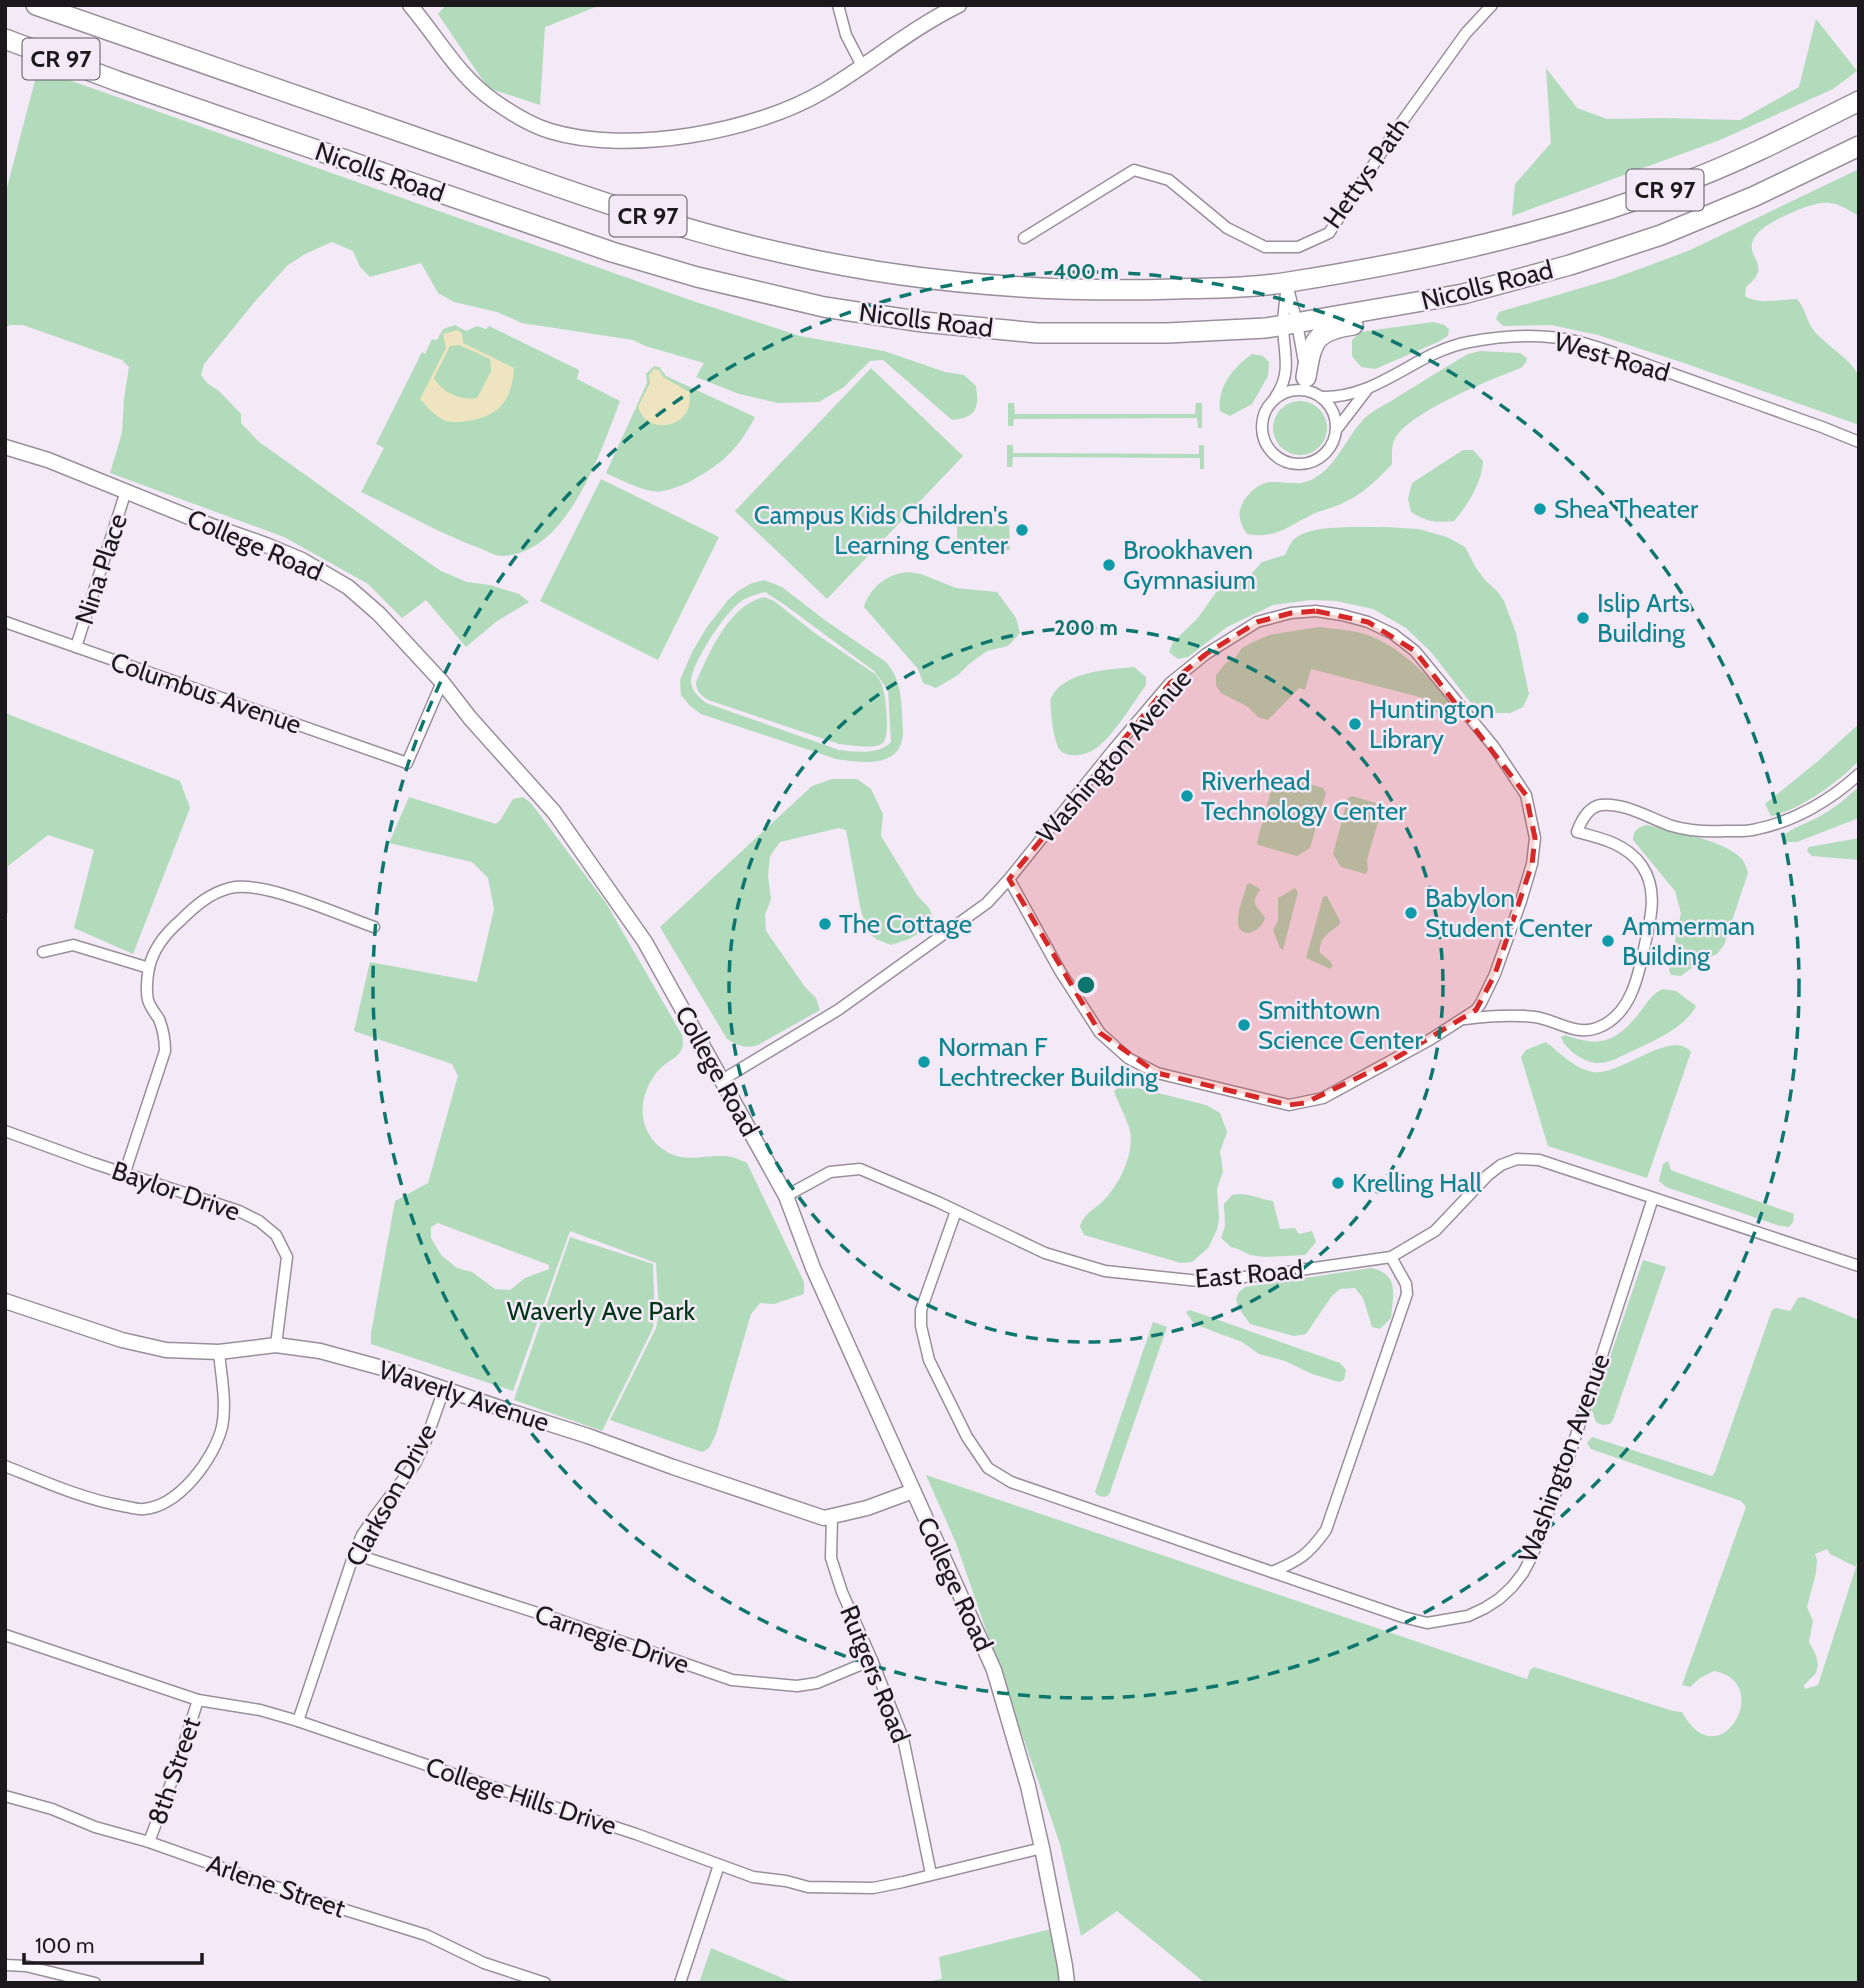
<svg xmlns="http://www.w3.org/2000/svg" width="1864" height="1988" font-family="Cabin,sans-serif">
	<rect width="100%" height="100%" fill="#f4e9f7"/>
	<g fill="#b1dbbb" fill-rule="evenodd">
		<path d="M446,5H601L545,27L540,105L488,88L438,14Z"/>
		<path d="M1816,19L1857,71L1833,89L1720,140L1512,216L1515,184L1551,143L1546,68L1577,108L1607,119L1664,118L1740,120L1799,87Z"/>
		<path d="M37,73L55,75L690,300L800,336L884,351L945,372L964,375L976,386C979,408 977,418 952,420L883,360L870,361L844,387L819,402L778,403L739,394L696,377L704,363L645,346L633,340L522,323L497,312L454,302L438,293L421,263L370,277L360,267L353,251L332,242L305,254L288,265L257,299L204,364L201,375L207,383L219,391L241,414V423L259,442L432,565L441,571L467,582L490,585L519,594L529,602L497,621L466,647L426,600L402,618L368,584L284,537L110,473L122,433L124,399L129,367L122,360L23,325H10L5,327V195Z"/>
		<path d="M1859,169V216C1850,211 1840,204 1830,203C1813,200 1766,222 1756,235C1740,257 1776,263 1746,287L1745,296C1758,305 1781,299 1797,299C1806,309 1806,322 1815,332C1826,345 1853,361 1858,375C1861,383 1859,415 1859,425L1684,363L1598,335L1551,325L1503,326L1496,319L1499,312L1615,278L1688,251Z"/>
		<path d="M1433,322L1444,325L1449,329L1448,336L1438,342L1375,369L1361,367L1352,356V340L1360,332Z"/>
		<path d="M455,325L466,331L477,326L486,329L489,326L579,370L577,379L620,401C601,451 568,553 503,556C496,556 488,552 482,549C440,534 401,511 361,492L384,448L376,444L422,352L425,354L432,339L437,340L443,329Z"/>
		<path d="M1480,351L1520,353L1527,358L1526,362L1521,368C1491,379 1411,412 1396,437C1391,444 1392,455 1392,464C1378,479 1364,493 1345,502C1334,508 1320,510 1309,516C1286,528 1274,539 1247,534C1236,518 1237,506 1251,492C1271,472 1289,490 1311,480C1338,467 1346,435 1367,416C1377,408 1389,403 1399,396C1422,382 1444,368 1468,354Z"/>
		<path d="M1252,354L1263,356L1269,362L1268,376L1252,404L1230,416L1220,411C1217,386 1233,368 1252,354Z"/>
		<path d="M654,366L659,367L666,376L755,417C737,451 722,464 689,482C678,487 665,493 652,491C636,488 621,480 606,473L647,383L646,374Z"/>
		<path d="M871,368L963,456L827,599L735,511Z"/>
		<circle cx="1300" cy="428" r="27"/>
		<path d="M1008,403H1014L1015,414H1195L1196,403H1202V428H1198L1197,418L1014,419L1013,426H1008Z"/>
		<path d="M1007,445H1013V453L1199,454V445H1204V469H1200V458L1013,457L1012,467H1007Z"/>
		<path d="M1463,450H1473L1483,461C1482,482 1468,505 1454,521C1434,523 1428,522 1411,512L1408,499L1412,483Z"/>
		<path d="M601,479L719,537L658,660L540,601Z"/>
		<path d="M1009,525L1010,550L957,551V526Z"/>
		<path d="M1387,527L1418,529L1447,537L1465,547L1476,568L1485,580L1497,591L1504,601L1516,633L1529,694L1523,707L1510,713H1492L1470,702L1431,652L1406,628L1373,609L1336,601L1311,600L1273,605L1227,627L1188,657L1178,659L1169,652L1173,642L1197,619L1222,584L1246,580L1262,562L1285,555C1287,551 1290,544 1293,540C1311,523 1363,528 1387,527Z"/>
		<path d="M908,572L921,574L956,588L997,592L1016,618L1020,633L1008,646L987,651L969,664L958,675L936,688L923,683L918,669L864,607C870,587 887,574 908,572Z"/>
		<path d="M764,580L782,587L826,621L886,662C899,677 901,693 902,713C902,722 904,732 902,740C896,769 857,762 836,759L701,714L690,706L681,695L680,680L692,652L707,627L728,600L738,591L750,584ZM765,592L785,605L874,671L888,690L891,742C879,755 856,752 839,750L706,703C699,697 691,691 691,681C692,662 725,613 740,602C747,597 757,594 765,592Z"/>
		<path d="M764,597L774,601L816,634L875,674C879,679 882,683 883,689C886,698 890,737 883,743C875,750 850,745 839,744L708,700C701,695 696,692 696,682C710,652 728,606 764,597Z"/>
		<path d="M1319,627C1336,629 1357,630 1373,637C1407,652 1433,681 1456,709L1450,715L1429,710L1419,713L1423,698L1311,669L1305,690L1299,688L1268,720L1258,717L1248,707L1221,693L1216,685V675L1226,663L1235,658L1242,648L1251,643L1269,635Z"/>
		<path d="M1134,667L1146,677V685C1133,703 1112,738 1095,749C1086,755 1068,759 1060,750C1054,745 1049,704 1051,698C1053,694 1055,691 1057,689C1075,671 1111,669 1134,667Z"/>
		<path d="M5,713L180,781L190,808L133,954L74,928L94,850L48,835L8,866V913H5Z"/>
		<path d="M1859,724V760C1841,781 1798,811 1771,816L1765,804L1818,761Z"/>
		<path d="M832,779H857L871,789L883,814L881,836L917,895L929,908L933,917L926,929L909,939L891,945L878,940L869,934L861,911L846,830L839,828L780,842L770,856L768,876L771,899L765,915L766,931L805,987L816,998L820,1010L758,1045C746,1049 738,1046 727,1039L660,927L812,786Z"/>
		<path d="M1292,779L1323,788L1326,793L1310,848L1297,856L1258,845L1257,842L1270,794L1279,784Z"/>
		<path d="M1859,787V818L1797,842H1787L1782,837C1790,828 1811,822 1822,815C1835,808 1847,797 1859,787Z"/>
		<path d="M1352,796L1379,804L1382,808L1367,860L1368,870L1366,874L1341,867L1333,854L1348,798Z"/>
		<path d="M409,797L496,824L501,819L513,799L523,797L531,803L606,903L682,1035C687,1058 669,1057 657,1072C636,1098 637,1135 667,1152C688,1164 709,1153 732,1157C737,1158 742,1161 747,1163L804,1282V1294L774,1304L760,1303L751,1314L716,1434L709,1448L702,1452L610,1420L656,1328L659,1313L656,1263L570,1231L513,1391L371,1344V1333L395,1201L428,1183L458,1076L452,1064L354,1031L370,962L477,982L494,909L488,878L472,862L389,843ZM438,1223L549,1265V1269L525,1278L510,1290L495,1289L472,1272L457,1268L441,1255L431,1238V1227Z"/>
		<path d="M1647,825C1672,831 1723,840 1741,858C1745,862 1746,867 1748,873L1724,945L1717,954L1699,962L1681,976L1671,975L1669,970L1681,913L1675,891L1633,840C1633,830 1638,827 1647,825Z"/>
		<path d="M1859,838V860L1812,856L1807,851L1809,847Z"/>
		<path d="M1250,883L1259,888L1260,890C1248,906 1260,907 1265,918C1261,933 1239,940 1238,923C1237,911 1244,896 1247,884Z"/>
		<path d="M1295,888L1298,892L1283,950L1280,948L1273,930L1278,921V898Z"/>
		<path d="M1327,896L1340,921L1339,925C1328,934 1319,937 1320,953L1330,961L1333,966L1330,969L1306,958L1323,897Z"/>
		<path d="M1663,989L1676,991L1696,1006C1684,1029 1653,1041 1630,1052C1621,1056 1610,1063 1600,1063C1586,1064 1565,1050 1561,1037L1565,1035C1572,1037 1580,1040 1587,1041C1613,1045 1629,1027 1643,1008C1649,1000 1653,993 1663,989Z"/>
		<path d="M1546,1042C1560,1053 1575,1069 1593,1072C1620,1077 1671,1028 1691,1052L1647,1178L1548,1146L1521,1057L1526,1050Z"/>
		<path d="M1122,1084L1206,1105L1220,1113L1227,1132L1220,1152L1223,1171L1217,1189L1219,1218L1217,1230L1208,1248L1192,1262L1181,1263L1084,1235L1080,1226C1087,1210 1095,1210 1106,1198C1121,1181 1136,1150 1129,1127C1125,1115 1118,1103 1114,1091Z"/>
		<path d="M1668,1161L1671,1170L1676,1172L1794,1214L1793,1222L1789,1227L1777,1225L1666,1187L1659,1181L1663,1164Z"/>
		<path d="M1238,1194C1251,1194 1260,1199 1273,1201L1280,1229L1295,1228L1299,1234L1312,1231L1316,1242L1305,1255L1264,1257L1250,1255L1238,1249L1231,1247L1221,1238L1225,1226L1224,1204L1232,1195Z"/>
		<path d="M570,1237L653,1264L655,1318L652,1330L602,1431L514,1400Z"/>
		<path d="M1643,1260L1666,1267L1613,1420L1610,1424L1602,1425L1596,1422L1592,1410Z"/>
		<path d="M1371,1268C1400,1274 1393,1295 1391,1318L1380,1329L1372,1327L1363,1298L1355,1288L1340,1289L1331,1297L1306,1334L1294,1336L1250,1324L1238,1307L1236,1299L1239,1292L1245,1287Z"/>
		<path d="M1803,1297L1859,1320V1557L1856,1566L1859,1568L1857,1983H1205L1117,1911L1081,1936L1060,1844L956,1543L926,1475L1527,1679L1530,1670L1534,1667L1673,1711L1682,1712C1719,1781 1776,1682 1714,1671L1700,1678L1690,1687L1682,1685L1746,1507L1741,1501L1591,1449L1587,1443L1592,1437L1712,1476L1715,1472L1772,1310L1776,1308L1790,1311L1798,1298ZM1827,1549L1830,1554L1856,1567L1818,1685L1805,1689L1804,1685L1816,1673L1818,1665L1816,1655L1809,1642L1813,1621L1807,1607L1816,1573L1817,1560L1815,1554Z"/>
		<path d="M1190,1310L1340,1363L1346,1370L1344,1380L1339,1382L1312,1374L1285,1361L1259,1354L1242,1342L1194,1324L1186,1312Z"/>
		<path d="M1153,1322L1167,1327L1109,1495L1104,1497L1097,1495L1095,1492Z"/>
		<path d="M1051,1929L1060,1983H920L942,1979L939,1957Z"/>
		<path d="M711,1948L794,1983H699Z"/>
	</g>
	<g fill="#eee4bf" fill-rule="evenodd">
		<path d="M457,330L462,333L463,343L514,368C512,400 500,416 468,421C461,422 453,423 446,421C436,417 427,407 420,399L446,348L443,334ZM459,345L490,359L491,371L477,398C462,401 442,393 434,378L450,346Z"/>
		<path d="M654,369L659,370L663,377L689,392C697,426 648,439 638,407L650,383L649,375Z"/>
	</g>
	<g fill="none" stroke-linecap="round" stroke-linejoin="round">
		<g stroke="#998f9b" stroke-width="13">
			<g id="street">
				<path d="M838,5L846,35L862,66"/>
				<path d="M1024,238L1134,170L1169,180L1227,228L1265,247H1298L1329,233L1394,133L1466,33L1492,5"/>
				<path d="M1289,292L1297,323L1304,362"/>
				<circle cx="1299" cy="427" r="37"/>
				<path d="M1276,396C1292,373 1284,353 1283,327C1283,312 1286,297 1287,283"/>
				<path d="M1321,397C1378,399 1415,352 1469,342C1505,335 1544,333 1580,342C1613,351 1644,364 1676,375C1725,392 1773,410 1822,427L1859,442"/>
				<path d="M1336,430L1366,391"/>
				<path d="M5,622L407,763L442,682"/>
				<path d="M76,647L126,491"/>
				<path d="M43,952L73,945L149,968"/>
				<path d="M1465,1019C1488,1016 1511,1014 1535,1017C1556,1020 1575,1036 1597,1028C1631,1016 1639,974 1645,944C1651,918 1658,889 1642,866C1627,844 1601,838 1577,832C1581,821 1588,807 1601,805C1624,802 1651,819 1672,826C1689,831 1707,832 1725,831C1735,831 1747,832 1757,829C1795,821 1831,800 1859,774"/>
				<path d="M722,1080L838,1010L987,903L1009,879L1113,750L1170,683L1206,654L1257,622L1291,613L1316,611L1342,615L1368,622L1393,634L1415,651L1494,747L1526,795L1535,838L1532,864L1521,901L1495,974L1481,1003L1476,1010L1431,1039L1323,1098L1289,1105L1157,1073L1128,1058L1100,1033L1060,971L1009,879"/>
				<path d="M5,1131L93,1163L239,1211L259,1221L276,1235L287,1257L276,1345"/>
				<path d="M125,1172L165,1051C165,1040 163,1029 159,1019C155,1013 150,1007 148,1000C146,992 147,977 149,968C153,949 167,932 181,920C195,906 210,893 230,888C264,880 339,915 374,927"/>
				<path d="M786,1196L830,1172L860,1169L938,1202L1045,1253L1105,1271L1199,1281L1265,1275L1391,1257L1435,1231L1488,1175L1501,1165L1517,1159L1539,1160L1859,1266"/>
				<path d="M956,1211L921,1310V1326L929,1360L967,1437L988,1468L1011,1482L1272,1572C1300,1560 1308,1555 1326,1530L1407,1294L1406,1284L1391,1257"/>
				<path d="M5,1466C43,1481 83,1499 123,1506C129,1507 138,1510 144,1509C179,1506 214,1459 222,1427C227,1403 221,1376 219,1352"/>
				<path d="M832,1516L831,1558L842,1592L872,1660L903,1738L931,1874"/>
				<path d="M354,1554L553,1618L732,1680L797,1686L817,1683L872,1660"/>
				<path d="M1272,1572L1403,1617L1427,1623L1468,1616L1485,1608L1499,1599L1512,1587L1523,1573L1532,1556L1567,1463L1653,1198"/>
				<path d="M5,1635L198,1700L260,1710L298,1721L453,1774L636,1834L753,1877L786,1881L808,1887L873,1888L903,1882L1042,1848"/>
				<path d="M298,1721L354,1554L362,1535L375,1516L415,1464L425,1443L444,1389"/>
				<path d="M5,1796L52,1809L95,1827L149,1842L310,1899L426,1935L484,1963L545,1983"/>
				<path d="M149,1842L174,1775L198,1700"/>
				<path d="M5,1965L26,1966L95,1983"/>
				<path d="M680,1983L719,1865"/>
			</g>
		</g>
		<g stroke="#998f9b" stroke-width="17">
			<g id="secondary">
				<path d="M410,5C438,38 458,76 494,101C511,113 530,125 550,131C628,155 755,132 824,91C870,64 910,29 959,5"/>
				<path d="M5,447L48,460L209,525L266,545L302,560L348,587L379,614L442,682L470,718L554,812L645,942L786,1196L813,1268L994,1670L1028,1786L1042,1848L1065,1966L1067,1983"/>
				<path d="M5,1301L122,1340L166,1350L219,1352L276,1345L320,1351L386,1369L509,1411L588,1436L673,1467L824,1518L867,1508L913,1491"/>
			</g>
		</g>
		<g stroke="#998f9b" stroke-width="22">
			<g id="highway">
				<path d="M36,5C174,53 312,101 450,149C561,188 672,229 787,254C914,283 1045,293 1175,289C1213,288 1252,288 1289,282C1422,261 1552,233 1677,185C1740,162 1799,131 1859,101"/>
				<path d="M5,39L117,81L612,252L697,277L824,307L923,322L1037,333H1167L1266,328L1463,294L1570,265L1661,235L1755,196L1859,146"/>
				<path d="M1306,377C1312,341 1314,331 1353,325"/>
			</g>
		</g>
		<use href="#street" stroke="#fff" stroke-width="10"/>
		<use href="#secondary" stroke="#fff" stroke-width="14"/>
		<use href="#highway" stroke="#fff" stroke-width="19"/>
	</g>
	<path fill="#d62828" fill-opacity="0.2" stroke="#d62828" stroke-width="5" stroke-dasharray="14 9" stroke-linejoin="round" d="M1316,611L1368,622L1415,651L1526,795L1535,838L1532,864L1495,974L1476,1010L1384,1065L1305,1103L1289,1105L1157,1073L1100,1033L1009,879L1170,683L1206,654L1257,622L1291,613Z"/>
	<g fill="none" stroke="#0f766e" stroke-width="3.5" stroke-dasharray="12 9">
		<circle cx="1086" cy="985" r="357"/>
		<circle cx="1086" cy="985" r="713"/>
	</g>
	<g fill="#0f9aa8" stroke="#f4e9f7" stroke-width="2.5">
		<circle cx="1540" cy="509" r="7"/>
		<circle cx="1022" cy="530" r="7"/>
		<circle cx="1109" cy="565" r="7"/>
		<circle cx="1583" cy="618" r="7"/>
		<circle cx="1355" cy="724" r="7"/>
		<circle cx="1187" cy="796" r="7"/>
		<circle cx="1411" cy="913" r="7"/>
		<circle cx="825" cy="924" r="7"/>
		<circle cx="1608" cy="941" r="7"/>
		<circle cx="1244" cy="1025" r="7"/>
		<circle cx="924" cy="1062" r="7"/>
		<circle cx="1338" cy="1183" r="7"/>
	</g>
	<g text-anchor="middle" stroke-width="5" stroke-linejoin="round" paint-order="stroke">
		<g fill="#f4e9f7" stroke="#5d575e" stroke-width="2">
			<rect x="22.5" y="38.5" width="77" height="41" rx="5"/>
			<rect x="1626.5" y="169.5" width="77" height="41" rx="5"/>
			<rect x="609.5" y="195.5" width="77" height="41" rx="5"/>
		</g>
		<g font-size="24" font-weight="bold" fill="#1c191d">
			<text x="61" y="67">CR 97</text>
			<text x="1665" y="198">CR 97</text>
			<text x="648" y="224">CR 97</text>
		</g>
		<g font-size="26" fill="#1c191d" stroke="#f4e9f7">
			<text transform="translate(380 172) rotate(19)" y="9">Nicolls Road</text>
			<text transform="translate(1366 173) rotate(-55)" y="9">Hettys Path</text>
			<text transform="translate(1487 285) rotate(-14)" y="9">Nicolls Road</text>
			<text transform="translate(926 320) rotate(7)" y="9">Nicolls Road</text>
			<text transform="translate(1612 357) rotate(16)" y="9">West Road</text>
			<text transform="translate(255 545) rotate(23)" y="9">College Road</text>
			<text transform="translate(101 569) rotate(-72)" y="9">Nina Place</text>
			<text transform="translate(206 693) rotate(19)" y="9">Columbus Avenue</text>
			<text transform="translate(1114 756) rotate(-49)" y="9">Washington Avenue</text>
			<text transform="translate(717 1071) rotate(61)" y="9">College Road</text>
			<text transform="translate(176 1191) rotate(19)" y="9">Baylor Drive</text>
			<text transform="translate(1249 1274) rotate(-5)" y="9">East Road</text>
			<text transform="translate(464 1396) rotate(18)" y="9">Waverly Avenue</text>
			<text transform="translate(1564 1458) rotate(-70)" y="9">Washington Avenue</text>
			<text transform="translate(391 1495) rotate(-61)" y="9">Clarkson Drive</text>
			<text transform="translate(955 1584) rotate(65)" y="9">College Road</text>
			<text transform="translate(612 1639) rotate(19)" y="9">Carnegie Drive</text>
			<text transform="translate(875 1674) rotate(68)" y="9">Rutgers Road</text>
			<text transform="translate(174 1771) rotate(-71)" y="9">8th Street</text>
			<text transform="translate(521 1796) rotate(18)" y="9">College Hills Drive</text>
			<text transform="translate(276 1886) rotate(19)" y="9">Arlene Street</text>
		</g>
		<g font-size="26" fill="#0d838f" stroke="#f4e9f7" text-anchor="start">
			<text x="1554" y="518">Shea Theater</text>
			<text x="1008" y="524" text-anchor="end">Campus Kids Children's<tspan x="1008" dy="30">Learning Center</tspan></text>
			<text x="1123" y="559">Brookhaven<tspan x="1123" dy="30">Gymnasium</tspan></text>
			<text x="1597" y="612">Islip Arts<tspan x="1597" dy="30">Building</tspan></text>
			<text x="1369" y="718">Huntington<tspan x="1369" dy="30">Library</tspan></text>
			<text x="1201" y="790">Riverhead<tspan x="1201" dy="30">Technology Center</tspan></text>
			<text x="1425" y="907">Babylon<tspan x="1425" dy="30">Student Center</tspan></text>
			<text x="839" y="933">The Cottage</text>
			<text x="1622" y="935">Ammerman<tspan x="1622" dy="30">Building</tspan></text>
			<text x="1258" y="1019">Smithtown<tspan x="1258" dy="30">Science Center</tspan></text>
			<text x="938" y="1056">Norman F<tspan x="938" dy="30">Lechtrecker Building</tspan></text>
			<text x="1352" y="1192">Krelling Hall</text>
		</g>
		<g font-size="26" fill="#003516" stroke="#f4e9f7">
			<text x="601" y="1320">Waverly Ave Park</text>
		</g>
	</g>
	<circle cx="1086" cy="985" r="10" fill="#0f766e" stroke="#f4e9f7" stroke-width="3.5"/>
	<g font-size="21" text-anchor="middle" font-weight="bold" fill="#0f766e" stroke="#f4e9f7" stroke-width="5" stroke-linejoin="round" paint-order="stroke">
		<text x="1086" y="279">400 m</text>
		<text x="1086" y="635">200 m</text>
	</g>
	<rect width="1864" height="1988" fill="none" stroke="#1c191d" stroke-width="14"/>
	<path d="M24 1953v10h178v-10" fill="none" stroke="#1c191d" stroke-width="3.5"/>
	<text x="35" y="1953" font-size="21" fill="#1c191d" stroke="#f4e9f7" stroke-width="5" paint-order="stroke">100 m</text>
</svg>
